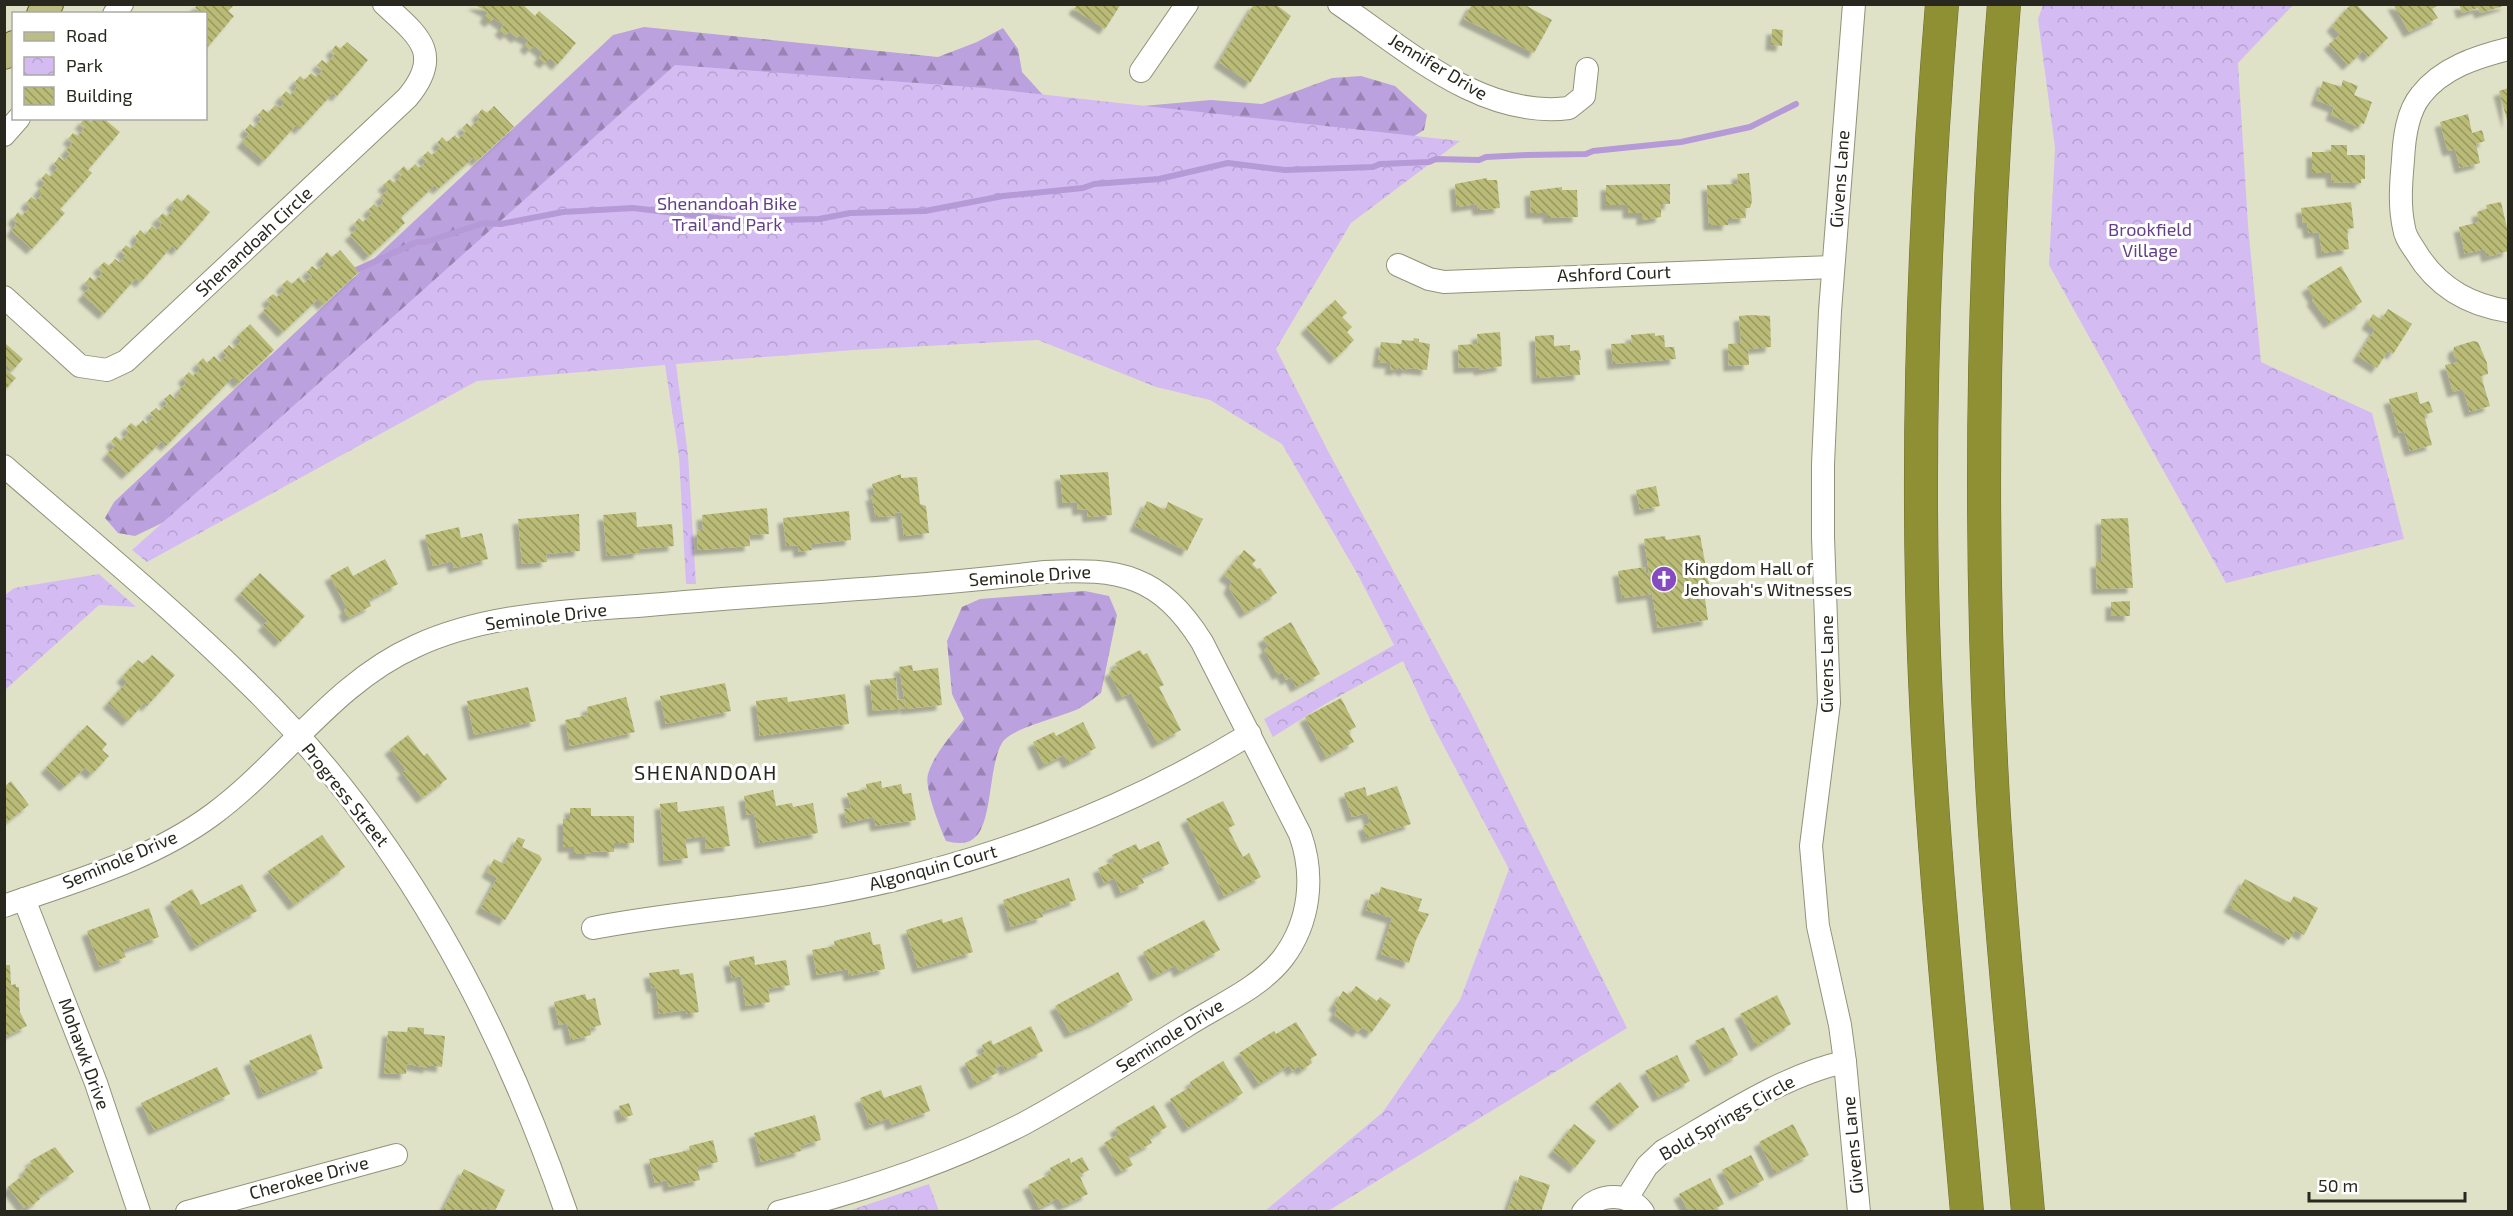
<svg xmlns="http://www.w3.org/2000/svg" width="2513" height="1216" font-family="'Exo 2',sans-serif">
	<defs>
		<pattern id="forest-firs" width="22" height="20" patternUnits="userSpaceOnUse" patternTransform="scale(1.5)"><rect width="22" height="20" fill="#bba1dd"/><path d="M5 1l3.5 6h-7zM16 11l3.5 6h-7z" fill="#9883b3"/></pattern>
		<pattern id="park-crowns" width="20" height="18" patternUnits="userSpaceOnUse" patternTransform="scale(1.5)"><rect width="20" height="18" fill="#d4bcf3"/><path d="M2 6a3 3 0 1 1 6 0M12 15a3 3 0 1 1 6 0" fill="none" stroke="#b6a2d0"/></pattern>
		<pattern id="building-back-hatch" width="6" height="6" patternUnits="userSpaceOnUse" patternTransform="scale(1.5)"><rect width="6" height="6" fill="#b9bb77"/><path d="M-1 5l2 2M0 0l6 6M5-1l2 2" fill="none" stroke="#969861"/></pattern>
		<filter id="shadow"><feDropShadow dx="-5.5" dy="5.5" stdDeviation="1.5" flood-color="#0004"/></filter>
	</defs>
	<rect width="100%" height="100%" fill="#e0e2c8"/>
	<g fill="url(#forest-firs)">
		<path d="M644,27L938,57L977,42L1003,28L1018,49L1022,72L1052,105L1085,111L1211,100L1262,104L1332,78L1361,76L1395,86L1427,115L1424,130L1397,147L693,241L183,513L135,536L118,533L105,518L114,502L613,35Z"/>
		<path d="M1085,591L1109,596L1117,615L1101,693C1094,698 1086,705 1078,709C1061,717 1011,728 1002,743C988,766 993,826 973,839C965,845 955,843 946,841C940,827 924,788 928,774C934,754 951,736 964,719L952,694L947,641L962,607L980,599Z"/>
	</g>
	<g fill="url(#park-crowns)">
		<path d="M2043,5H2293L2238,63L2248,225L2261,362L2372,413L2404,539L2226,583L2049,265L2055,148L2038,19Z"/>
		<path d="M675,65L985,88L1460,141L1351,223L1276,349L1328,451L1470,711L1627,1028L1328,1211H1265L1383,1112L1460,1000L1509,869L1433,726L1403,661L1325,704L1273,737L1264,719L1394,645L1358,575L1282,444L1210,400L1156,387L1038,340L854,350L676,364L688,455L696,584H686L679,456L665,365L477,381L147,562L132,550Z"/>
		<path d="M99,574L136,607L99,605L5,690V595L14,588Z"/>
		<path d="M929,1184L939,1211H848Z"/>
	</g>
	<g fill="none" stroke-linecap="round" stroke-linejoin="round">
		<path stroke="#b59ad7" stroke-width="6" d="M350,273L417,242H426L484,223L501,224L563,212L633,208L742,221L819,219L850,213L925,211L1003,196L1083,188L1094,184L1159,179L1228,163L1285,170L1373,167L1380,164L1429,162L1436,159L1479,160L1486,157L1527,155L1586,154L1593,151L1681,142L1750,127L1796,104"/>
	</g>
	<g fill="url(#building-back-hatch)" filter="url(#shadow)">
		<path d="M198,4H235L228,11L234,16L206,49V14H197L199,10L195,8Z"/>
		<path d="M473,4H522L535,16L539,11L576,43L557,65L550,58L545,63L539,58L543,53L534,45L530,50L525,45L529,40L519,35L517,38L509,31L506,35L500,30L504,25L494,18L490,22L485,17L488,12Z"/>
		<path d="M1077,4H1121L1105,29L1074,9Z"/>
		<path d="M1254,4H1275L1291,16L1250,83L1219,62Z"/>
		<path d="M1472,4H1523L1552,20L1534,53L1464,19Z"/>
		<path d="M2351,4H2356L2388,38L2368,57L2363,51L2348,65L2329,44L2340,35L2332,26Z"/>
		<path d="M2393,4H2440L2432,9L2438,18L2409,32Z"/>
		<path d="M2459,4H2506L2507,5L2480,13L2478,8L2462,13Z"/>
		<path d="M1772,29L1783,30L1782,46L1771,45Z"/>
		<path d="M347,42L368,60L337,96L333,93L300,129L296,125L264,161L242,142L249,134L245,130L250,124L254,128L262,118L258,115L263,109L268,113L275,105L279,108L285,102L280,98L286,91L291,95L298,86L294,83L300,76L304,80L311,73L316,77L323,70L317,65L322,60L327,64L335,54L331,51L336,45L340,49Z"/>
		<path d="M2343,80L2358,86L2354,95L2372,102L2364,124L2360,123L2358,127L2331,115L2334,107L2316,100L2323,81L2341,87Z"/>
		<path d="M2508,88V124L2499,91Z"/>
		<path d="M494,106L514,127L477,161L474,157L438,189L435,185L401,217L405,223L369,256L350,235L358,228L354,224L359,218L363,222L372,214L368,210L374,204L378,208L384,201L380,197L388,190L383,185L390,179L394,183L402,175L398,172L404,166L408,171L415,164L419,168L427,161L422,157L428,151L432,155L441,147L437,143L442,137L447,142L455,135L458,139L466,132L462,128L467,123L471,127L480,118L477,115L482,109L487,113Z"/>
		<path d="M2468,114L2472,133L2482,130L2485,141L2476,144L2480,163L2460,168L2455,149L2449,151L2447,148L2440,122Z"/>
		<path d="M85,118L91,122L93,118H103L120,132L88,170L92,173L60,209L65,213L32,249L12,231L17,222L13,219L18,212L22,216L30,207L26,203L31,197L36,200L42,194L38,191L45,183L41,179L46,173L50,177L58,167L54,164L59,157L64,161L70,154L66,151L73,142L68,139L73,133L78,136L85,127L80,124Z"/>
		<path d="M2331,145H2347V155H2365V179H2361V183L2332,182L2331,173H2312V152H2331Z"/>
		<path d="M1749,173L1752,201L1750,208H1745L1746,218L1728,219V225H1709L1707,185L1738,184L1737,174Z"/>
		<path d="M1487,178V180H1497L1500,208L1478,210L1477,204L1457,207L1455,184Z"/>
		<path d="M1670,184V204H1661V217L1642,220V213H1628V205H1606V185Z"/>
		<path d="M1562,187V190H1577L1578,217L1548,218V213H1531L1530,191Z"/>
		<path d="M188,194L210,212L177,250L172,246L141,282L136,278L104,314L83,295L90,287L85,283L90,277L95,281L103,272L98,268L104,262L109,266L115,259L120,263L126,255L121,251L126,245L131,249L138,240L135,237L140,230L145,235L152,226L157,230L162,223L157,219L163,213L167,217L175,207L171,204L177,198L182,202Z"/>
		<path d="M2351,202L2354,228L2347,229L2349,249L2322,253L2319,232L2309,233L2307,223H2303L2301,208Z"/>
		<path d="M2501,202L2508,232V251L2487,257L2485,249L2465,254L2459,227L2479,222L2477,212L2487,209L2486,205Z"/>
		<path d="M340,250L359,272L323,305L318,299L283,332L263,311L271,304L267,299L273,294L277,297L285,290L281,286L287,280L292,284L299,277L304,283L312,276L307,272L312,266L317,270L325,263L321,259L327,252L332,257Z"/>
		<path d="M2341,266L2362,302L2329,323L2312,300L2314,298L2307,287Z"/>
		<path d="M1335,300L1347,313L1342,317L1352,327L1347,332L1354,340L1335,359L1306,328Z"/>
		<path d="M2388,309L2412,324L2393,354L2388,351L2377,368L2358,356L2375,329L2367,324L2373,314L2381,320Z"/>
		<path d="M1751,315L1770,316L1771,347L1748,349L1749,365L1729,366L1728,344L1741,343L1739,316Z"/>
		<path d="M250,324L274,350L239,383L233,377L166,446L162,441L127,474L107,454L115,446L111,441L116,436L121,441L129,432L126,428L131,423L136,427L143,420L146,424L154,417L150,413L156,408L159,411L168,403L164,399L170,394L175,399L181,392L179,390L187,382L183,378L189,372L193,376L201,368L197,364L203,358L207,363L214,356L220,362L227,355L223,351L229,345L233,349L241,341L237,337Z"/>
		<path d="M1500,332L1502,366L1479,370V367L1459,368L1458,345L1478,344L1477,334Z"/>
		<path d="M1655,333V336L1664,335L1665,347H1674L1676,359L1613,364L1611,344L1632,343L1631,335Z"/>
		<path d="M1554,335V346L1570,345V351L1579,350L1581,360H1579L1580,375L1537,378L1535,336Z"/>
		<path d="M1414,338L1419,339V342L1430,344L1427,370L1407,368L1405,371L1398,367V370L1390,369L1391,363L1378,362L1381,342L1401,344L1402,340L1413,341Z"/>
		<path d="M2473,341L2478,342L2487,363L2488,374L2481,376L2490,406L2470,412L2463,389L2453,392L2445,365L2458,362L2453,353L2454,347Z"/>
		<path d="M6,344L23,359L12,371L7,365L4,367Z"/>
		<path d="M4,368L16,378L4,391Z"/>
		<path d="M2417,392L2420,404L2429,401L2433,412L2424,415L2432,445L2410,451L2404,431L2399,433L2389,399Z"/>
		<path d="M1108,472L1112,515L1088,517L1087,509L1078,510L1077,502L1063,503L1060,475Z"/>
		<path d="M901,474V478L917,477L920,504L926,506L929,533L904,536L901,512L894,513L895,516L876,517L871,495H875L872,484Z"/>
		<path d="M1656,486L1660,506L1640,510L1636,490Z"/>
		<path d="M1147,501L1165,510L1168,502L1203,519L1187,551L1135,526Z"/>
		<path d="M767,508L769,534L749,535L750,546L698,550L697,531L703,530L702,515Z"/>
		<path d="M849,511L851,540L811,544L812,550L799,552L798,545L786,546L783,518Z"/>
		<path d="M636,512L637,527L672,524L674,546L639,549V553L607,556L603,515Z"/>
		<path d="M579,514L580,551L546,554L547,562L522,564L518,519Z"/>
		<path d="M2128,518L2133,588L2097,589L2096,562H2102L2101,519Z"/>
		<path d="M459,527L461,538L482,533L488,559L454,568L452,561L433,566L425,535Z"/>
		<path d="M1700,535L1709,584L1703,585L1708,620L1658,628L1652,594L1622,598L1618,571L1645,567L1646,573H1649L1644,539L1665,536L1666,540Z"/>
		<path d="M1244,550L1256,560L1252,564L1257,569L1260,568L1277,593L1245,613L1229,588L1232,581L1224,575Z"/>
		<path d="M385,559L398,584L368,600L371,606L348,618L344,610L347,608L330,576L348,566L353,576Z"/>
		<path d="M260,573L305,616L280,642L263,625L268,621L240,594Z"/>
		<path d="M2130,601V616H2111V602Z"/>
		<path d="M1291,622L1320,674L1296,687L1291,677L1286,680L1282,672L1278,675L1264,650L1268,647L1263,638Z"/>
		<path d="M1140,650L1143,655L1147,653L1164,685L1159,687L1181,730L1157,743L1131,693L1122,697L1109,672L1118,667L1115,663Z"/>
		<path d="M152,655L175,675L147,706L144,703L128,721L108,703L127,682L122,677L138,660L143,664Z"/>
		<path d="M912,665L913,671L938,668L942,705L906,709L899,667Z"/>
		<path d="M896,678L897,700L904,699L905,708L873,711L870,680Z"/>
		<path d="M725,683L731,711L666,724L660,696Z"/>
		<path d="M528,687L536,721L474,735L467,701Z"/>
		<path d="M845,694L849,724L760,736L756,701L787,697L788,702Z"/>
		<path d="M626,697L635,732L570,746L565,720L588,715L587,707Z"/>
		<path d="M1341,698L1356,727L1348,731L1354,742L1326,757L1305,717Z"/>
		<path d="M1083,722L1096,748L1068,763L1064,755L1044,765L1033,742L1054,732L1056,736Z"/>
		<path d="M87,725L107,744L102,750L109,756L92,774L85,768L65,786L46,768Z"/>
		<path d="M408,735L424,756L427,753L447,779L422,798L402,772L406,770L390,749Z"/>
		<path d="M11,781L29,805L6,823L4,787Z"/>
		<path d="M881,781L882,788L901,784L903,794L911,793L916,820L876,826L874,817L847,823L844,809L851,808L847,793L867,789L866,784Z"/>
		<path d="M1397,786L1411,824L1367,838L1363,826L1370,823L1367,813L1352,817L1344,793L1365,787L1367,796Z"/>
		<path d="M773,790L776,806L792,803L793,807L813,803L818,833L760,843L754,813L747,815L744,796Z"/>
		<path d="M1223,801L1235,825L1228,828L1243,857L1249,853L1261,877L1224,896L1186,819Z"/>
		<path d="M677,802L678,812L724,806L730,846L706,849L705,836L685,839L688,858L664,861L660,804Z"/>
		<path d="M570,808H591V816H634V843H614V852L591,851V854H574V847H563V819H570Z"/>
		<path d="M322,835L345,867L294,905L268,871Z"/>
		<path d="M518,837L525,840L522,847L539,855L542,859L505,920L481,908L497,878L487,872L494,859L504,864Z"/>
		<path d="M1159,841L1169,864L1141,876L1144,883L1121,893L1115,878L1104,883L1098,868L1115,861L1112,855L1136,844L1139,850Z"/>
		<path d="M1069,878L1076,900L1041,912L1043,917L1011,927L1003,900Z"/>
		<path d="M2245,879L2290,903L2294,896L2318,908L2304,935L2295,930L2289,940L2229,907Z"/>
		<path d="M242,884L257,911L196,946L170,902L192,889L201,905Z"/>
		<path d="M1381,887L1422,899L1418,911L1429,914L1416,940L1409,963L1381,954L1392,918L1366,910L1371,894L1378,896Z"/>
		<path d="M149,908L159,937L123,950L126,957L100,967L87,931Z"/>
		<path d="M962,917L973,952L918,968L906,930L942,919L943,923Z"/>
		<path d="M1204,920L1220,950L1179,972L1176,965L1155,976L1143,952Z"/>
		<path d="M870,932L873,945L880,944L885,969L849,976L848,969L817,975L812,950L835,946L834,941Z"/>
		<path d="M754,956L755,965L786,960L790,985L768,989L770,1002L746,1006L741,976L732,978L729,961Z"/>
		<path d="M4,965H10L11,985L16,984V987H19L20,1012L27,1026L4,1037Z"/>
		<path d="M679,969L680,975L693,973L699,1012L687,1014L686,1010L659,1014L656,987L652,988L649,973Z"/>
		<path d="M1118,972L1133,1000L1095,1022L1070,1033L1055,1006Z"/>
		<path d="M1356,986L1377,1001L1380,997L1391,1005L1371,1033L1362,1027L1358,1032L1334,1015L1338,1008L1334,1005L1343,991L1349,995Z"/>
		<path d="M585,994L587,1000L595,998L601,1025L590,1028L591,1035L571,1040L567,1023L559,1025L554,1002Z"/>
		<path d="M1777,995L1791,1024L1756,1046L1740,1014Z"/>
		<path d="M1296,1022L1317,1055L1310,1059L1312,1063L1302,1070L1299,1066L1292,1071L1289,1065L1259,1084L1239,1053L1274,1031L1276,1034Z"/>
		<path d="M1031,1026L1043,1051L1005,1070L1003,1065L995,1068L997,1073L975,1084L965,1063L985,1052L982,1045L991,1040L993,1045Z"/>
		<path d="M408,1027L424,1028V1034L445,1036L442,1067L429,1065V1068L407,1064L406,1074L384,1073L388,1031L407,1032Z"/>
		<path d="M1724,1027L1738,1055L1710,1071L1695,1041Z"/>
		<path d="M311,1034L323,1068L263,1094L249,1061Z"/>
		<path d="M1677,1055L1690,1081L1658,1097L1645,1071Z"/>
		<path d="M1223,1061L1243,1093L1188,1128L1170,1099L1192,1086L1190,1082Z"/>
		<path d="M217,1067L230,1094L154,1130L141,1103Z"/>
		<path d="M1620,1082L1639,1107L1615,1126L1595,1102Z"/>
		<path d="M921,1085L930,1111L891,1125L889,1118L870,1125L860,1098L881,1090L884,1098Z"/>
		<path d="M629,1103L633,1115L622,1118L619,1106Z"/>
		<path d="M1154,1105L1167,1127L1149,1138L1152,1143L1128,1156L1133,1165L1121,1171L1104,1143L1119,1134L1115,1128Z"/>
		<path d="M815,1115L821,1140L800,1146L801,1151L761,1162L754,1133Z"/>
		<path d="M1574,1124L1596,1141L1575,1168L1553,1151Z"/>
		<path d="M1793,1124L1809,1155L1775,1173L1759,1142Z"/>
		<path d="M713,1140L718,1162L697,1167L700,1180L669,1187L667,1180L655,1183L649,1159L690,1150L689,1146Z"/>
		<path d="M55,1147L74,1172L39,1196L40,1199L30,1207L28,1204L24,1208L8,1187L26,1173L24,1170L32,1164L30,1161Z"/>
		<path d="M1751,1155L1764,1180L1735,1195L1722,1170Z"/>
		<path d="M1082,1157L1089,1170L1079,1175L1088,1194L1063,1206L1058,1198L1039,1208L1028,1185L1052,1173L1050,1168L1069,1158L1071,1163Z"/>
		<path d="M464,1169L505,1190L495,1211L487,1207L485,1212H442Z"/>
		<path d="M1520,1175L1550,1185L1541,1212H1507Z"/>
		<path d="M1710,1178L1724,1204L1708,1212H1689L1679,1194Z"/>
	</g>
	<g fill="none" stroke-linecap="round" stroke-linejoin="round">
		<g stroke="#91927a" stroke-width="24">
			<g id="minor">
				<path d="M1339,4C1407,50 1482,119 1569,108L1584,96L1587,69"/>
				<path d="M1854,4L1830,311L1823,464V537L1829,703L1811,846L1818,926L1840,1025L1845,1062L1859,1212"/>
				<path d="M114,14L122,4"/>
				<path d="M2508,49C2476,57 2442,68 2421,95C2407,112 2404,138 2403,160C2401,182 2399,206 2404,228C2405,237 2411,244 2416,252C2437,287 2468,305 2508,311"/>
				<path d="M1141,71L1187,4"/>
				<path d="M4,135L19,118"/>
				<path d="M1398,265L1429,279L1444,282L1833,267"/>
				<path d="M4,297L80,366L107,370L126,361L407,98C444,54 419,36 384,4"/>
				<path d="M4,466C87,538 172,608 250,685C400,831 498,1015 566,1212"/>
				<path d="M24,899L96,1083L139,1212"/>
				<path d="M4,906C75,881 151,860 212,815C283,763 333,683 416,646C487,613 572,611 649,605C781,593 914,588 1045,572C1120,568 1160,575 1202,642L1300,834C1315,876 1310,922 1283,958C1260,988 1217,1006 1186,1026C1132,1059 1079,1094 1023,1124C947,1163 862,1191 779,1212"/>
				<path d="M593,928C670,913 749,908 827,894C976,867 1121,813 1250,734"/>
				<path d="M1627,1198L1647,1166L1663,1151C1717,1120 1785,1074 1845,1062"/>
				<path d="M187,1212L396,1155"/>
				<path d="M1583,1212C1598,1192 1629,1192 1643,1212"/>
			</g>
		</g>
		<g stroke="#6b6c2c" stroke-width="30">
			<g id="major">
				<path d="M41,14L49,4"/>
				<path d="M4,55L14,45"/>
			</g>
		</g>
		<g stroke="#6b6c2c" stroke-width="34">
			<g id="highway">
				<path d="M1942,4C1924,221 1916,437 1924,654C1931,840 1951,1026 1967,1212"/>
				<path d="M2004,4C1982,269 1978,535 1993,800C2001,937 2016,1074 2028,1212"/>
			</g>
		</g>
		<use href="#minor" stroke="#fff" stroke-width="22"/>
		<use href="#major" stroke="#bcbc85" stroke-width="28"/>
		<use href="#highway" stroke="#8f9033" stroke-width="33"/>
	</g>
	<defs>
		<g id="church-disc" transform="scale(1.35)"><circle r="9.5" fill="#874bc1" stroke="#fff"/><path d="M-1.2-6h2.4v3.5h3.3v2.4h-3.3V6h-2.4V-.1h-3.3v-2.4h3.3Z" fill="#fff"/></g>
	</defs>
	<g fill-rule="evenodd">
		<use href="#church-disc" x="1664" y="579"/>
	</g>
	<g text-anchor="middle" stroke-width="6" stroke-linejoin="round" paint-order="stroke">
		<g font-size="18" fill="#28281e" stroke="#fff">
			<text transform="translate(1438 67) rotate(31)" y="6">Jennifer Drive</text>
			<text transform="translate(1840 179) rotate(-86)" y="6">Givens Lane</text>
			<text transform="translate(254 242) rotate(-43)" y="6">Shenandoah Circle</text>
			<text transform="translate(1614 274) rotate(-2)" y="6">Ashford Court</text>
			<text transform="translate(1030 576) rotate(-4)" y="6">Seminole Drive</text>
			<text transform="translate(546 617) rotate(-7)" y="6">Seminole Drive</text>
			<text transform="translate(1827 664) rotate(-90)" y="6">Givens Lane</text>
			<text transform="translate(345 795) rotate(51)" y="6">Progress Street</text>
			<text transform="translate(120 860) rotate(-23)" y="6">Seminole Drive</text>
			<text transform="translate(933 868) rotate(-15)" y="6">Algonquin Court</text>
			<text transform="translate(1170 1036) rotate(-32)" y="6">Seminole Drive</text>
			<text transform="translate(84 1054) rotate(70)" y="6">Mohawk Drive</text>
			<text transform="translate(1727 1118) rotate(-30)" y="6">Bold Springs Circle</text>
			<text transform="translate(1853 1145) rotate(-95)" y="6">Givens Lane</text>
			<text transform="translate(309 1178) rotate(-15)" y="6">Cherokee Drive</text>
		</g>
		<g font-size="18" fill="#633f88" stroke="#fff">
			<text x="727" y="210">Shenandoah Bike<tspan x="727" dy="21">Trail and Park</tspan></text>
			<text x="2150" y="236">Brookfield<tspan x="2150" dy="21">Village</tspan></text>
		</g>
		<g font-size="18" fill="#28281e" stroke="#fff" text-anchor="start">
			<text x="1684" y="575">Kingdom Hall of<tspan x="1684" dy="21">Jehovah's Witnesses</tspan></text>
		</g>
		<g font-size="20" letter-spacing="1.5" fill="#28281e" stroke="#fff">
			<text x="706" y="780">SHENANDOAH</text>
		</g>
	</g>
	<rect width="2513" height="1216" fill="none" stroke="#28281e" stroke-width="12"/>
	<rect x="12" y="12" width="195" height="108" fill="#ffffff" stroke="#a9a9a5" stroke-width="1.5"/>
	<rect x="24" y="32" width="30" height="9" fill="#bcbc85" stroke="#a9a9a5" stroke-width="1.5"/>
	<text x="66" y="42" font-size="18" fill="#28281e">Road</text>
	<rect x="24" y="57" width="30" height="18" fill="url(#park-crowns)" stroke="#a9a9a5" stroke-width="1.5"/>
	<text x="66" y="72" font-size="18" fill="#28281e">Park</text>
	<rect x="24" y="87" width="30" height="18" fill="url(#building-back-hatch)" stroke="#a9a9a5" stroke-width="1.5"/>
	<text x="66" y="102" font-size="18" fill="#28281e">Building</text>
	<path d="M2309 1192v9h156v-9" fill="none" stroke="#28281e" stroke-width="3"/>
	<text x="2318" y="1192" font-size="18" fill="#28281e" stroke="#ffffff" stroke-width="4.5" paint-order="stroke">50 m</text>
</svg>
